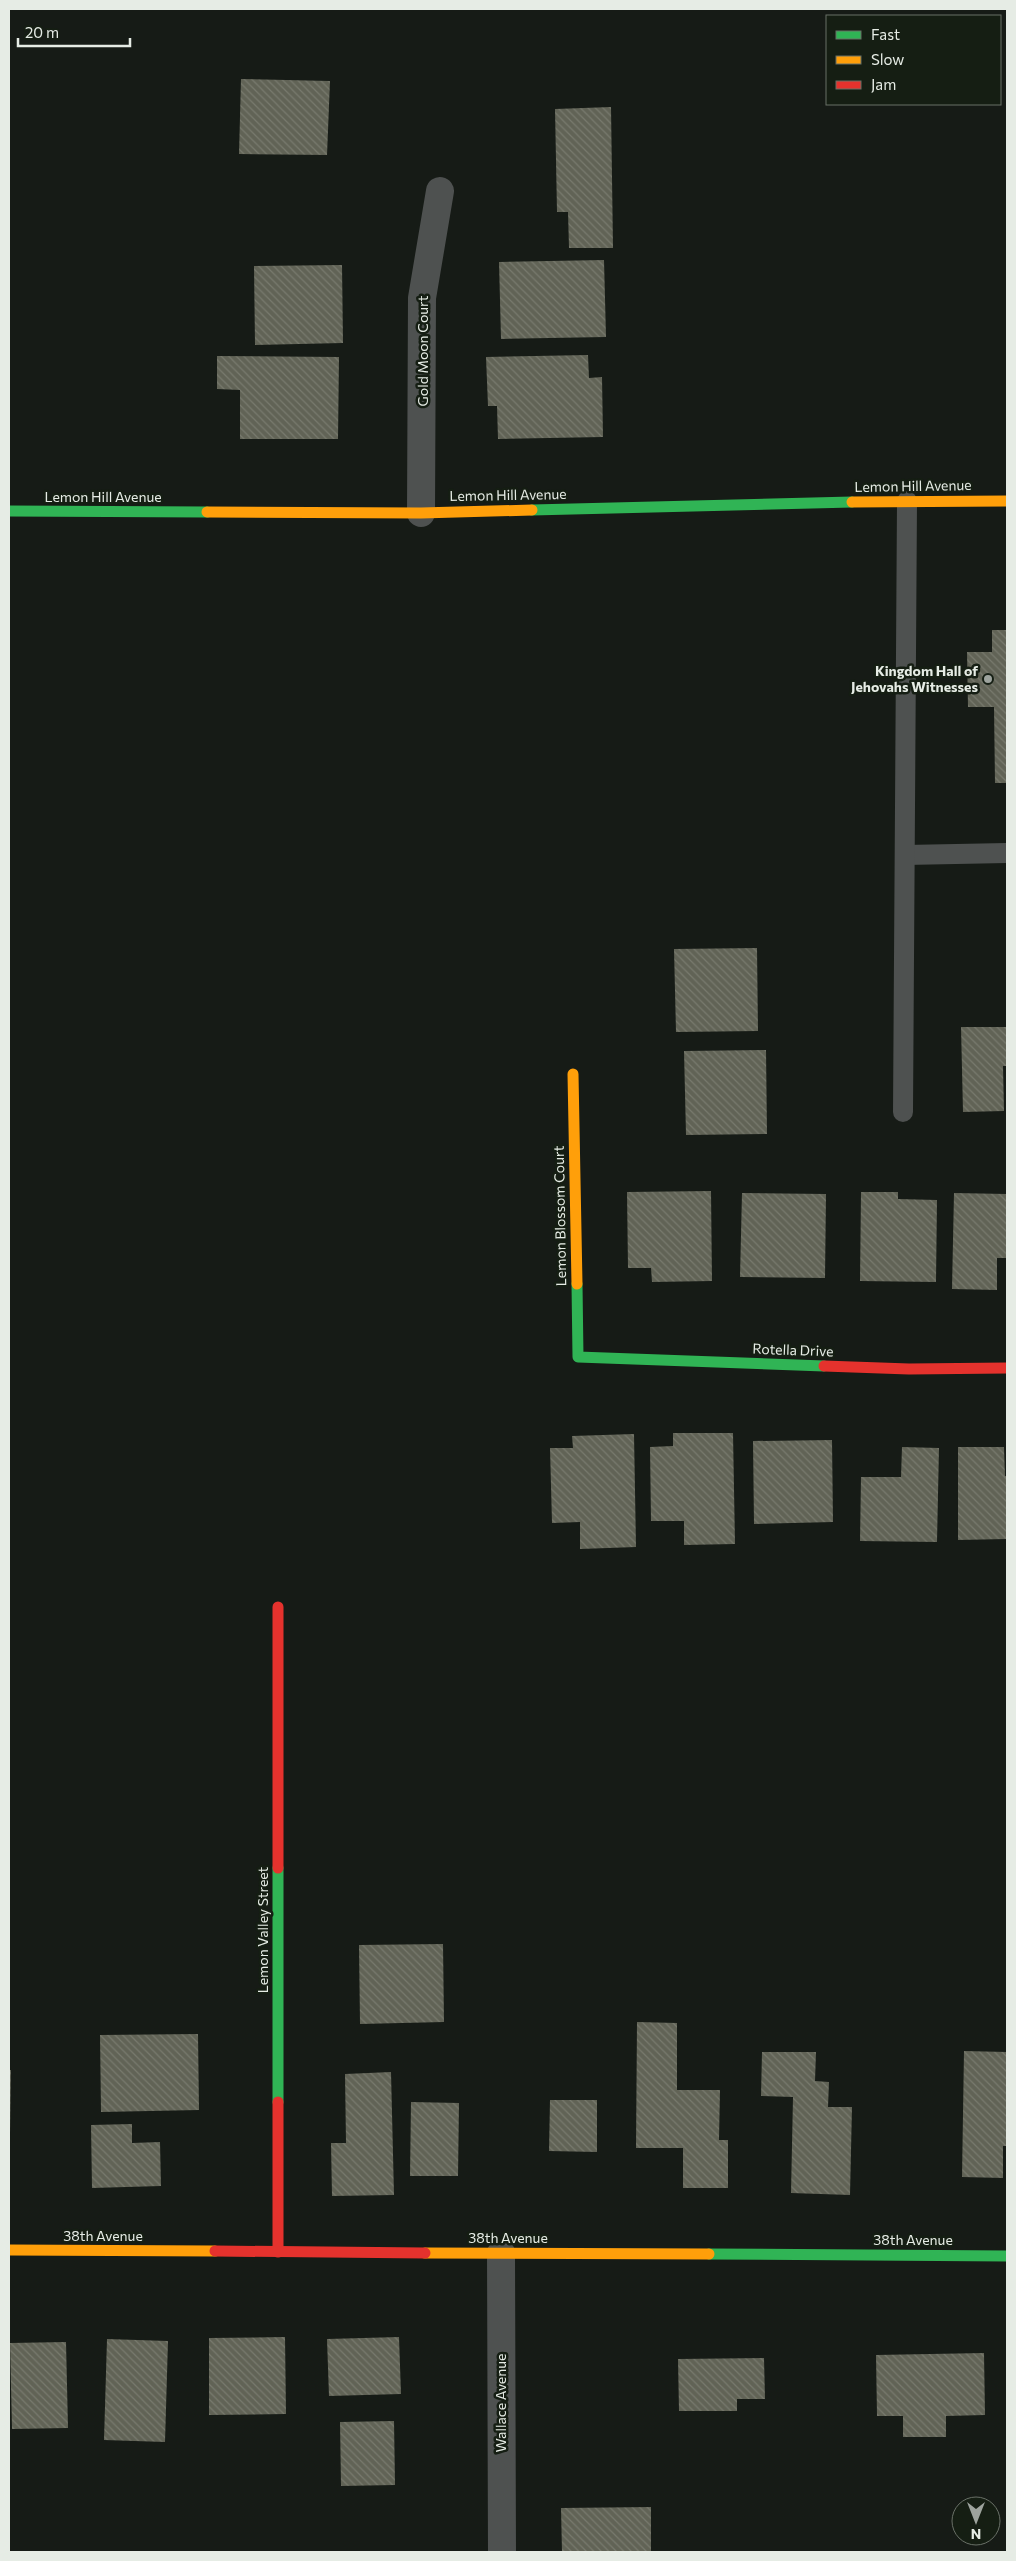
<svg xmlns="http://www.w3.org/2000/svg" width="1016" height="2561" font-family="Commissioner,sans-serif">
	<defs>
		<pattern id="building-back-hatch" width="6" height="6" patternUnits="userSpaceOnUse" patternTransform="scale(1.25)"><rect width="6" height="6" fill="#616356"/><path d="M-1 5l2 2M0 0l6 6M5-1l2 2" fill="none" stroke="#787a6e"/></pattern>
	</defs>
	<rect width="100%" height="100%" fill="#161b16"/>
	<g fill="url(#building-back-hatch)">
		<path d="M241,79L330,81L327,155L239,154Z"/>
		<path d="M611,107L613,248H569L568,212H557L555,109Z"/>
		<path d="M604,260L606,337L501,339L499,262Z"/>
		<path d="M342,265L343,343L255,345L254,266Z"/>
		<path d="M588,355L589,378L602,377L603,437L498,439L497,406H488L486,357Z"/>
		<path d="M217,356L339,357L338,439H240V390L217,389Z"/>
		<path d="M992,630H1007V783H995L994,707H968L967,652H992Z"/>
		<path d="M757,948L758,1031L676,1032L674,949Z"/>
		<path d="M961,1027H1007V1066H1003L1004,1111L963,1112Z"/>
		<path d="M766,1050L767,1134L686,1135L684,1051Z"/>
		<path d="M711,1191L712,1281L652,1282L651,1268H628L627,1192Z"/>
		<path d="M861,1192H898V1199L937,1200L936,1282L860,1281Z"/>
		<path d="M742,1193L826,1194L825,1278L740,1277Z"/>
		<path d="M954,1193L1007,1194V1258H997V1290L952,1289Z"/>
		<path d="M673,1433H733L735,1544L684,1545V1521H651L650,1447L673,1446Z"/>
		<path d="M634,1434L636,1547L580,1549V1522L552,1523L550,1448H573L572,1436Z"/>
		<path d="M832,1440L833,1522L754,1524L753,1441Z"/>
		<path d="M902,1447L939,1448L937,1542L860,1541L861,1477H901Z"/>
		<path d="M958,1447H1004L1005,1476H1007V1539L958,1540Z"/>
		<path d="M443,1944L444,2022L360,2024L359,1945Z"/>
		<path d="M637,2022L677,2023V2090H720L719,2140H728V2188H683V2148H636Z"/>
		<path d="M198,2034L199,2110L101,2112L100,2035Z"/>
		<path d="M964,2051L1007,2052V2146H1003V2178L962,2177Z"/>
		<path d="M762,2052H816L815,2081L829,2082L828,2107H852L850,2195L791,2193L793,2097L761,2096Z"/>
		<path d="M9,2070H11L10,2133H9Z"/>
		<path d="M391,2072L394,2195L332,2196L331,2143H346L345,2074Z"/>
		<path d="M550,2100H597V2152L549,2151Z"/>
		<path d="M411,2102L459,2103L458,2176H410Z"/>
		<path d="M132,2124V2143L160,2142L161,2186L92,2188L91,2125Z"/>
		<path d="M285,2337L286,2414L209,2415V2338Z"/>
		<path d="M399,2337L401,2394L329,2396L327,2339Z"/>
		<path d="M107,2339L168,2341L165,2442L104,2440Z"/>
		<path d="M66,2342L68,2428L12,2429L10,2343Z"/>
		<path d="M984,2353L985,2415L946,2416V2437H903V2416H877L876,2355Z"/>
		<path d="M764,2358L765,2399H737V2411H679L678,2359Z"/>
		<path d="M394,2421L395,2485L341,2486L340,2422Z"/>
		<path d="M651,2507V2552H562L561,2508Z"/>
	</g>
	<g fill="none" stroke-linecap="round" stroke-linejoin="round">
		<g stroke="#4e5150" stroke-width="20">
			<path d="M905,855L1007,853"/>
			<path d="M903,1112L907,501"/>
		</g>
		<g stroke="#4e5150" stroke-width="28">
			<path d="M421,513L422,298L440,191"/>
			<path d="M501,2253L502,2552"/>
		</g>
		<g stroke="#30b455" stroke-width="11">
			<path d="M532,510L852,502"/>
			<path d="M9,511L207,512"/>
			<path d="M577,1284L578,1357L824,1366"/>
			<path d="M278,1868V2102"/>
			<path d="M709,2254L1007,2256"/>
		</g>
		<g stroke="#ff9f0a" stroke-width="11">
			<path d="M852,502L1007,501"/>
			<path d="M207,512L421,513L532,510"/>
			<path d="M573,1074L577,1284"/>
			<path d="M9,2250L215,2251"/>
			<path d="M425,2253L709,2254"/>
		</g>
		<g stroke="#e5322d" stroke-width="11">
			<path d="M824,1366L909,1369L1007,1368"/>
			<path d="M278,1607V1868"/>
			<path d="M278,2102V2252"/>
			<path d="M215,2251L425,2253"/>
		</g>
	</g>
	<circle fill="#9da39d" stroke="#151e13" stroke-width="2" cx="988" cy="679" r="5"/>
	<g text-anchor="middle" stroke-width="5" stroke-linejoin="round" paint-order="stroke">
		<g font-size="14" fill="#e6ece5" stroke="#151e13">
			<text transform="translate(423 351) rotate(-90)" y="5">Gold Moon Court</text>
			<text transform="translate(913 486) rotate(-1)" y="5">Lemon Hill Avenue</text>
			<text transform="translate(508 495) rotate(-1)" y="5">Lemon Hill Avenue</text>
			<text x="103" y="502">Lemon Hill Avenue</text>
			<text transform="translate(560 1216) rotate(-91)" y="5">Lemon Blossom Court</text>
			<text transform="translate(793 1350) rotate(2)" y="5">Rotella Drive</text>
			<text transform="translate(263 1930) rotate(-90)" y="5">Lemon Valley Street</text>
			<text x="103" y="2241">38th Avenue</text>
			<text x="508" y="2243">38th Avenue</text>
			<text x="913" y="2245">38th Avenue</text>
			<text transform="translate(501 2403) rotate(-90)" y="5">Wallace Avenue</text>
		</g>
		<g font-size="14" font-weight="bold" fill="#e6ece5" stroke="#151e13" text-anchor="end">
			<text x="978" y="676">Kingdom Hall of<tspan x="978" dy="16">Jehovahs Witnesses</tspan></text>
		</g>
	</g>
	<rect width="1016" height="2561" fill="none" stroke="#e6ece5" stroke-width="20"/>
	<rect x="826" y="15" width="175" height="90" fill="#151e13" stroke="#697067"/>
	<rect x="836" y="31" width="25" height="8" fill="#30b455" stroke="#697067"/>
	<text x="871" y="40" font-size="15" fill="#e6ece5">Fast</text>
	<rect x="836" y="56" width="25" height="8" fill="#ff9f0a" stroke="#697067"/>
	<text x="871" y="65" font-size="15" fill="#e6ece5">Slow</text>
	<rect x="836" y="81" width="25" height="8" fill="#e5322d" stroke="#697067"/>
	<text x="871" y="90" font-size="15" fill="#e6ece5">Jam</text>
	<g transform="translate(976 2521) rotate(180)"><circle r="24" fill="#151e13" stroke="#697067"/>
	<path d="M0-4L9 19L0 12L-9 19Z" fill="#9da39d"/>
	<text y="-8" font-size="14" font-weight="bold" text-anchor="middle" fill="#e6ece5">N</text>
	</g>
	<path d="M18 38v8h112v-8" fill="none" stroke="#e6ece5" stroke-width="2.5"/>
	<text x="25" y="38" font-size="15" fill="#e6ece5" stroke="#151e13" stroke-width="4" paint-order="stroke">20 m</text>
</svg>
